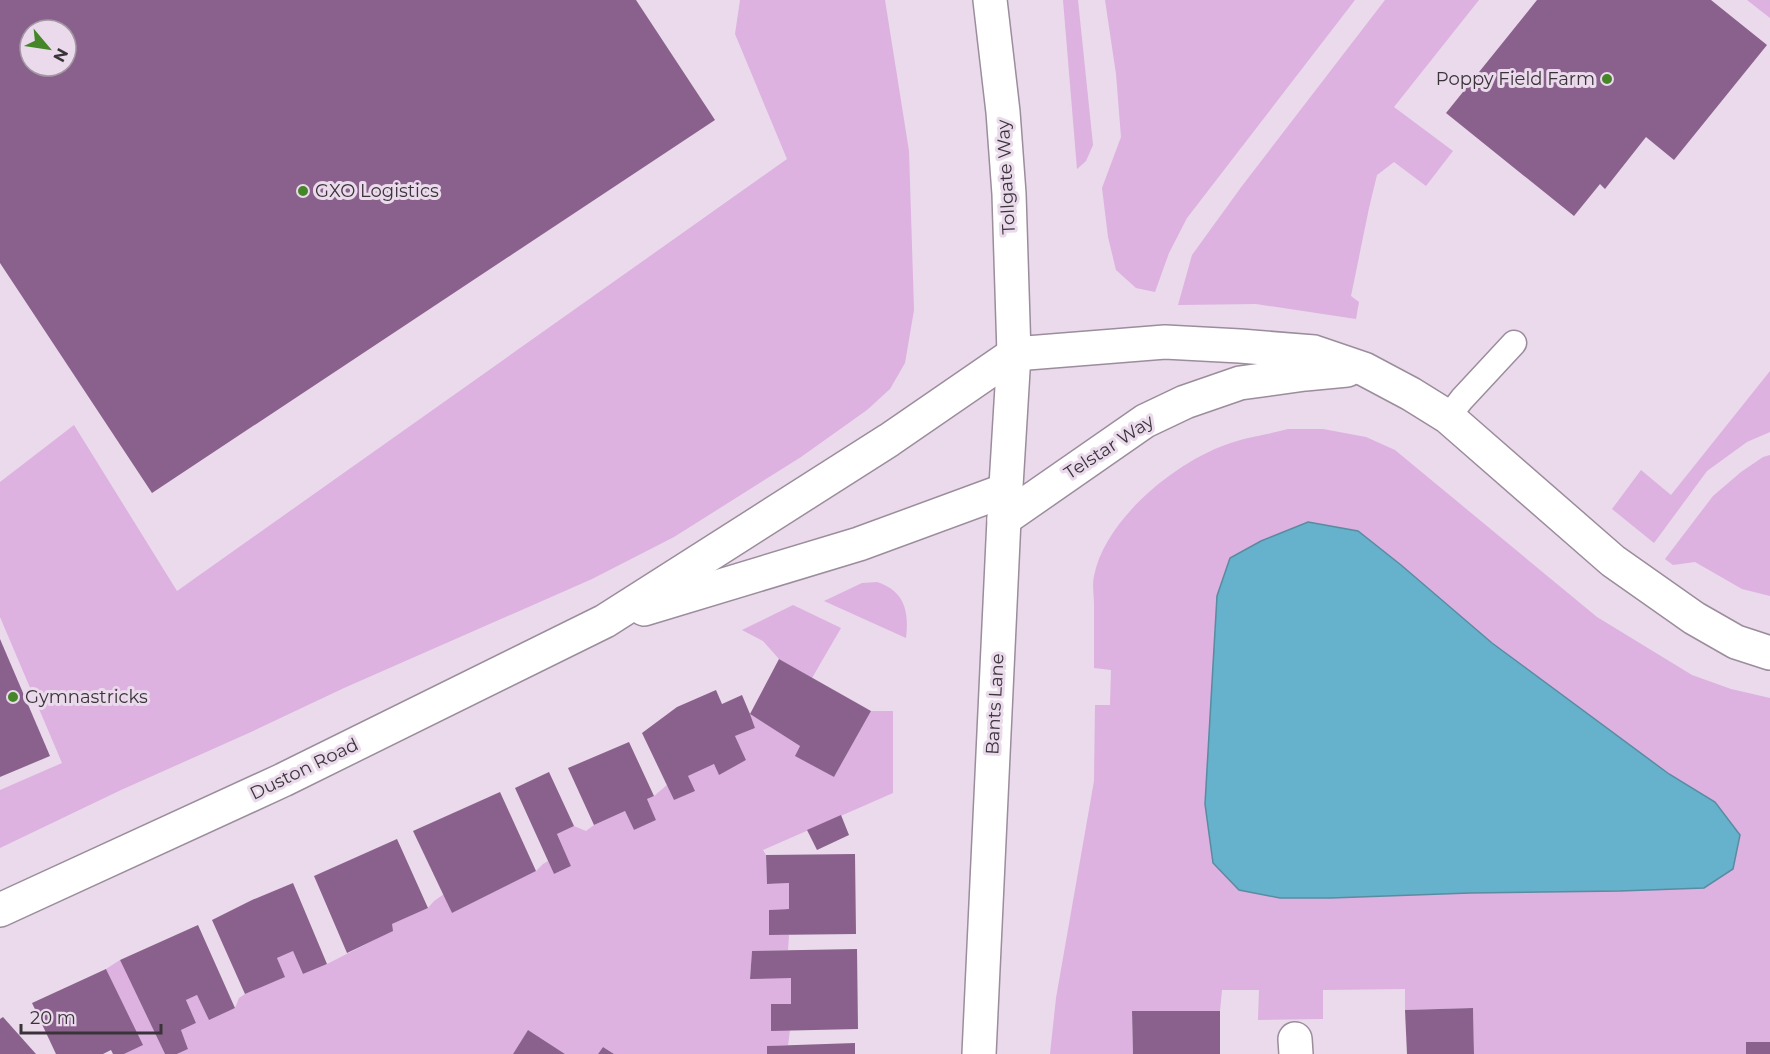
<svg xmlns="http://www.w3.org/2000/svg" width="1770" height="1054" font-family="Montserrat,sans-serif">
	<rect width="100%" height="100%" fill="#eadaeb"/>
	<g fill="#ddb1e0">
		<path d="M740,0H885L909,151L914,310L905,363L890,389L867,410L801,457L674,537L592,579L344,688L251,732L121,790L0,848V790L62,763L0,617V482L74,425L177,591L787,159L735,34Z"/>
		<path d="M1063,0H1078L1093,145L1086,161L1077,169Z"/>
		<path d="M1105,0H1355L1187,218L1169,253L1155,292L1136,288L1116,270L1108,237L1102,188L1121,137L1116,74Z"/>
		<path d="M1385,0H1479L1394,107L1453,151L1426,186L1394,162L1377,175L1369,208L1351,296L1359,302L1356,319L1256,304L1178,305L1192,255L1242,186Z"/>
		<path d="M1747,0H1770V18Z"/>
		<path d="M1770,371V432L1747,442L1707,471L1654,543L1612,509L1641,470L1671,495Z"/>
		<path d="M1288,429H1323L1366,437L1395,450L1597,617L1692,675L1731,689L1770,698V1042L1746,1054H1474L1473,1008L1405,1010V989L1323,990V1019L1258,1020L1259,990H1222L1220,1011H1132L1133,1054H1050L1056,998L1094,781L1095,705H1110L1111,670L1094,668C1094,647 1094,625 1094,604C1094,595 1092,585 1094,576C1105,520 1173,464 1225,445C1245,437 1267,435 1288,429Z"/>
		<path d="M1770,455V596L1742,589L1695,562L1673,565L1665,559L1713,496L1741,472L1763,457Z"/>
		<path d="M877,582C905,591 909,612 906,638L824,601L862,583Z"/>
		<path d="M793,605L841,628L812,678L779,659L763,641L742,630Z"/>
		<path d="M871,711H893V793L763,850L766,855L767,884L789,883V909L769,910V935H789L788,950L752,951L750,978H791V1004L771,1005V1030H790L788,1045L768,1046L767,1054H614L603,1047L598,1054H565L528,1030L513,1054H177L188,1049L181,1030L196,1023L186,1000L197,995L209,1019L235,1008L239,998L245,994L284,977L277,958L293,951L303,974L327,964L392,931V924L428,908L434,901L444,894L452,913L536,871L543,864L548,861L554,874L571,866L557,834L574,826L586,831L594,825L625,811L634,830L656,820L647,799L654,796L667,785L674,800L688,776L714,764L719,774L746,760L735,736L755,728L750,714L800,746L796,755L834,777Z"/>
		<path d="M120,960L165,1054H124L142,1045L106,969Z"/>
	</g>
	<path fill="#66b1cb" stroke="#598ca0" stroke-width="1.5" d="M1308,522L1358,531L1401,565L1492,643L1669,774L1715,802L1740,835L1733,869L1704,888L1620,891L1470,893L1331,898H1280L1239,890L1213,863L1205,804L1217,596L1230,558L1261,541Z"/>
	<g fill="#8a618d" fill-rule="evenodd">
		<path d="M0,0H636L715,120L152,493L0,263ZM30,30H66V66H30Z"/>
		<path d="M1537,0H1711L1767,45L1674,160L1646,137L1605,189L1600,184L1574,216L1446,113Z"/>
		<path d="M0,639L50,756L0,777Z"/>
		<path d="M779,659L871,711L834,777L795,756L800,746L750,714L755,728L735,736L746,760L719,775L714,764L688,776L695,791L674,800L642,733L677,707L716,690L722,704L742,695L750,714Z"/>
		<path d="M629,742L654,796L647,799L656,820L634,830L625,811L594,825L568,768Z"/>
		<path d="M549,772L574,826L557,834L571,866L554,874L515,788Z"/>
		<path d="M500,792L536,871L452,913L413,831Z"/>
		<path d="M841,815L849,835L817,850L807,830Z"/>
		<path d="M397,839L428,908L392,924L393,931L347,953L314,876Z"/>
		<path d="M855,854L856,934L769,935V910L789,909V883L767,884L766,855Z"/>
		<path d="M293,883L327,964L303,974L293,951L277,958L285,977L245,994L212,920L252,900Z"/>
		<path d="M198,925L235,1008L209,1020L197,995L186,1000L196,1023L181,1030L188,1049L177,1054H165L120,960Z"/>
		<path d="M857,949L858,1029L771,1031V1004H791V978L750,979L752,951Z"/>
		<path d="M106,969L143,1045L124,1054H113L111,1050L103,1054H56L32,1003Z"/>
		<path d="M1473,1008L1474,1054H1407L1405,1010Z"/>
		<path d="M1132,1011H1220V1054H1133Z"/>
		<path d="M3,1017L36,1054H0V1019Z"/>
		<path d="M528,1030L565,1054H513Z"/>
		<rect x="1746" y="1042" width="24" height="12"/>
		<path d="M855,1043V1054H767V1046Z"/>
		<path d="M603,1047L614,1054H598Z"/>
	</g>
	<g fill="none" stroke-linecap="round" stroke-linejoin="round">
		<g stroke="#9b8d9c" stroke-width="27">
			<path id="lane" d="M1448,417L1462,399L1514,343"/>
		</g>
		<g stroke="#9b8d9c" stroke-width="36">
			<g id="street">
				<path d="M1014,354L1165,342L1240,346L1314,352L1364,369L1411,394L1448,417L1613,561L1694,618L1736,642L1770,653"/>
				<path d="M1004,519L1145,421L1185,402L1240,383L1305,374L1347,370"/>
				<path d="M1295,1039L1296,1054"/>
			</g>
		</g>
		<g stroke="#9b8d9c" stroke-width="36">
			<g id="secondary">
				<path d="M644,609L859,544L1006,490"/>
				<path d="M0,910L283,780L605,621L889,440L1014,354"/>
				<path d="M979,1054L1004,519L1014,354L1009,194L1003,112L990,0"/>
			</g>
		</g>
		<use href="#lane" stroke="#fff" stroke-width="24"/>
		<use href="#street" stroke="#fff" stroke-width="33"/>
		<use href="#secondary" stroke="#fff" stroke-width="33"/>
	</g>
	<g fill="#458628" stroke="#eadaeb" stroke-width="2">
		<circle cx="1607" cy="79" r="6"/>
		<circle cx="303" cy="191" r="6"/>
		<circle cx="13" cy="697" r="6"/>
	</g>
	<g text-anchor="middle" stroke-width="6" stroke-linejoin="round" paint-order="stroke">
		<g font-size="18" fill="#3a343a" stroke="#eadaeb" text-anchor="start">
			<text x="1595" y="85" text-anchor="end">Poppy Field Farm</text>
			<text x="315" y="197">GXO Logistics</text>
			<text x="25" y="703">Gymnastricks</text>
		</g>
		<g font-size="18" fill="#3a343a" stroke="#eadaeb">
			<text transform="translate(1006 177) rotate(-93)" y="6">Tollgate Way</text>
			<text transform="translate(1109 447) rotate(-33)" y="6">Telstar Way</text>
			<text transform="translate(995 704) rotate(-87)" y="6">Bants Lane</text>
			<text transform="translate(304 769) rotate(-26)" y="6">Duston Road</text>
		</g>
	</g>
	<g transform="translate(48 48) rotate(119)"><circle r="28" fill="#eadaeb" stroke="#a498a4" stroke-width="1.5"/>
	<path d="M0-4.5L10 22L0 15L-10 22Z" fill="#458628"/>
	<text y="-9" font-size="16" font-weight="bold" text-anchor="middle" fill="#3a343a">N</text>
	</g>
	<path d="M21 1024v9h140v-9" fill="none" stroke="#3a343a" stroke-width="3"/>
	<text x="30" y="1024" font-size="18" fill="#3a343a" stroke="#eadaeb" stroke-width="4.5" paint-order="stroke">20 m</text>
</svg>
